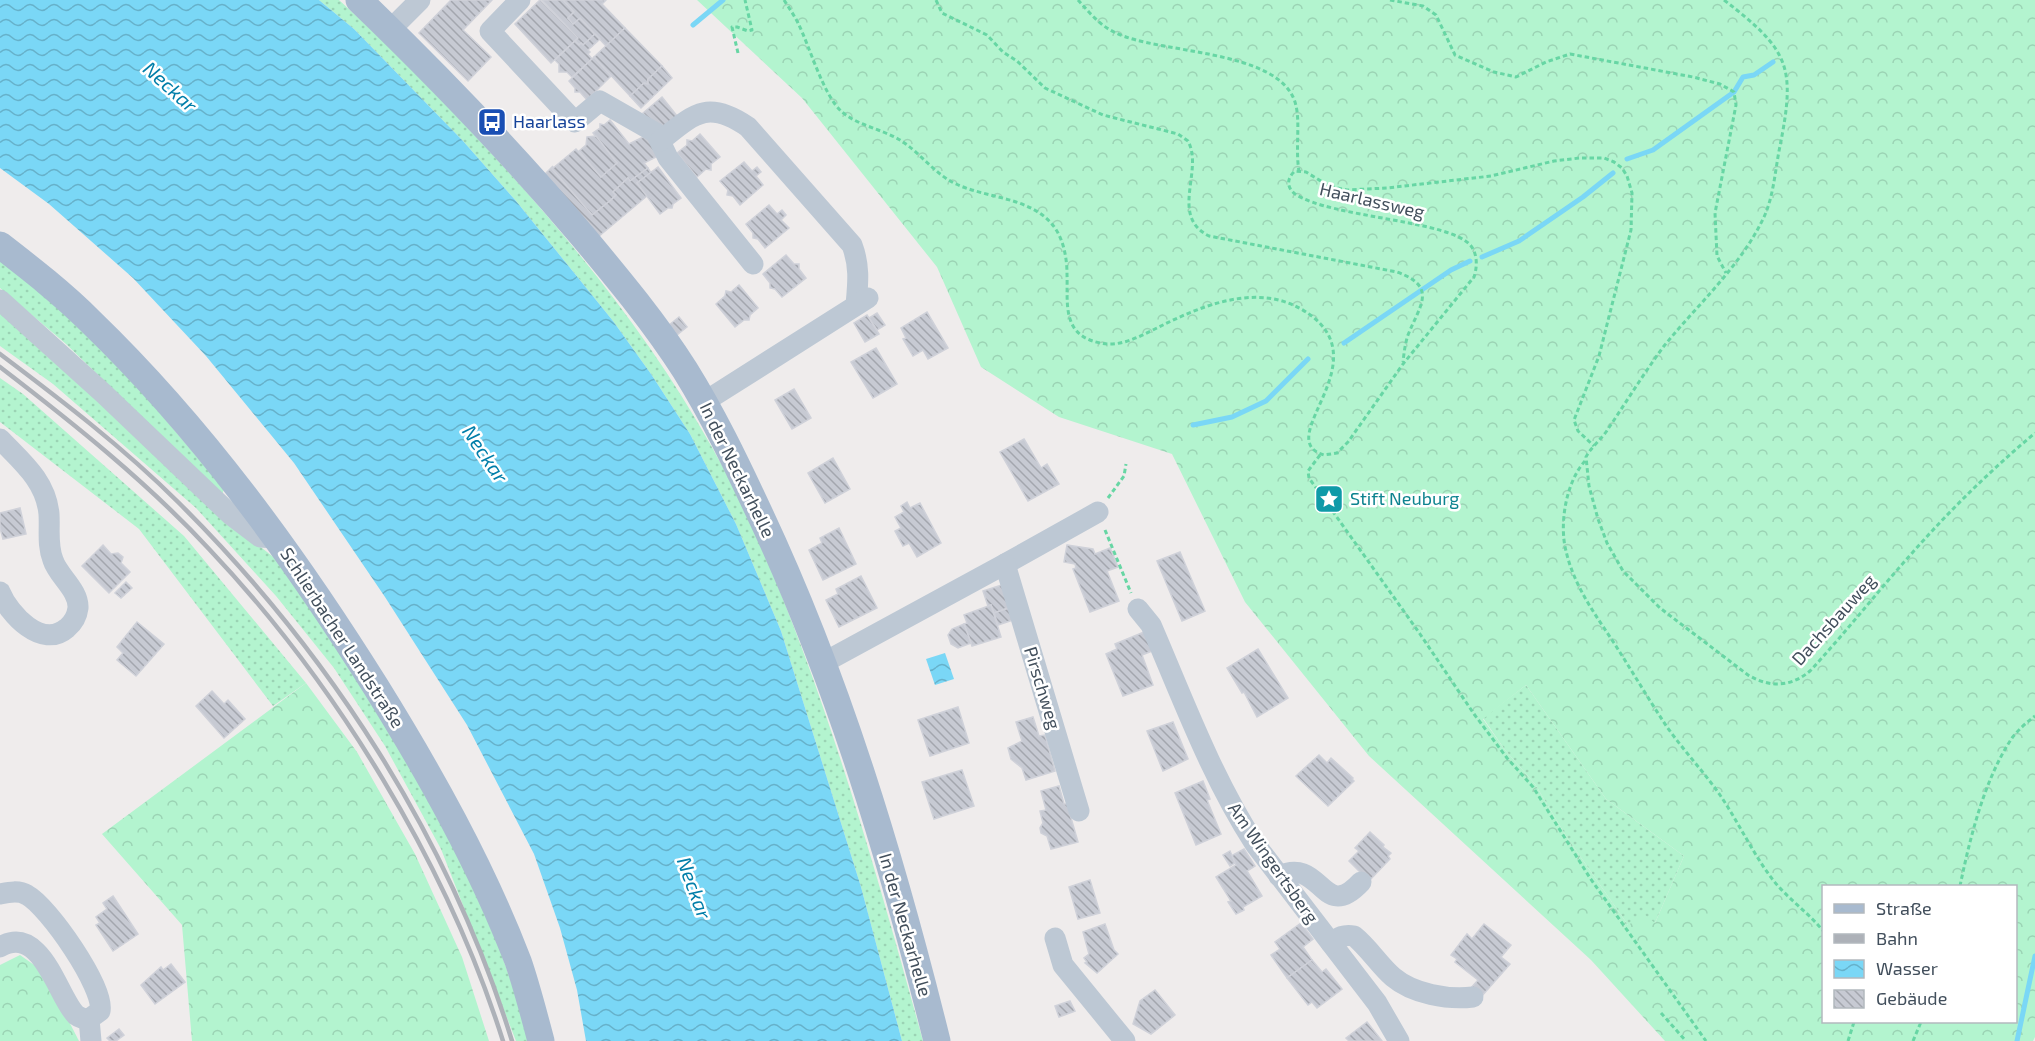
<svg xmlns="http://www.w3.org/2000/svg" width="2035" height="1041" font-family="'Exo 2',sans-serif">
	<defs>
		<pattern id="grass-dots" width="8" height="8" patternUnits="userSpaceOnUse" patternTransform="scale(1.5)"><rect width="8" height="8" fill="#b3f4cf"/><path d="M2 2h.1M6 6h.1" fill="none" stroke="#9bd3b4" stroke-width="1.8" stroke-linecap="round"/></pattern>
		<pattern id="forest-crowns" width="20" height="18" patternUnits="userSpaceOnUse" patternTransform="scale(1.5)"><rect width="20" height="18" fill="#b3f4cf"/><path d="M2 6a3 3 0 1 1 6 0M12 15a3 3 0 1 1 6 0" fill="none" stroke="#9bd3b4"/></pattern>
		<pattern id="water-waves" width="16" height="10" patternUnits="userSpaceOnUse" patternTransform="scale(1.5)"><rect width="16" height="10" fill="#7ad7f6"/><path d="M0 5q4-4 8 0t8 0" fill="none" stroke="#66b1ca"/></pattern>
		<pattern id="building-back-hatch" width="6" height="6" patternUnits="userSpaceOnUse" patternTransform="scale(1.5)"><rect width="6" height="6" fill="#c7cad3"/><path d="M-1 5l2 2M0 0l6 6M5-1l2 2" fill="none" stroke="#a3a6ae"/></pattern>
	</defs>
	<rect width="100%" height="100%" fill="#efecec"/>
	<g fill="url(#grass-dots)">
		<path d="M319,0H339C396,51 450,108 502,165C582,253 655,345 713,449C722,467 734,484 742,503C821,675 873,859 923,1041H902L861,887L781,631L736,524L690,434L651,374L613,321L516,201L463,141L354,29Z"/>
		<path d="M0,261L23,278L105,348L224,489L222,495L66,344L0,288Z"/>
		<path d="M0,312L233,525L281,563L314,608L437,809L493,930L522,1013L529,1041H516L441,849L385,746L334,668L276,596L196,508L53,384L0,346Z"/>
		<path d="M0,378L23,394L184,536L306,683L273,706L139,529L0,422Z"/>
		<path d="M1526,685L1606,799L1684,856L1655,923L1628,925L1566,836L1535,784L1505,750L1483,718Z"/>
	</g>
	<g fill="url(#forest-crowns)" fill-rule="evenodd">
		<path d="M697,0H2035V1037L2033,1041H1665L1591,960L1369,756L1245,602L1172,454L1059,417L981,367L937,267L802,98ZM1526,685L1606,799L1684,856L1655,923L1645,915L1628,925L1566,836L1535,784L1505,750L1483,719ZM2016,886V1022H1824V886Z"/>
		<path d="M306,683L357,752L415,854L462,957L489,1041H192L182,925L102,834Z"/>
		<path d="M20,955L37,967L60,1004L79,1041H0V965Z"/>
	</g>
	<g fill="url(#water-waves)">
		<path d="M0,0H319L354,29L463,141L516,201L613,321L651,374L690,434L736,524L781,631L861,887L902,1041H586L577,990L560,928L534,854L467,725L385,597L294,463L206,356L133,278L49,204L0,168Z"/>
		<path d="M945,653L954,679L935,685L926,659Z"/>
	</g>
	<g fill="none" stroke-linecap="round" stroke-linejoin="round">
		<g stroke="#7ad7f6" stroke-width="5">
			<path d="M693,25L723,0"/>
			<path d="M1627,159L1653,150L1734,92L1743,77L1754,75L1773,62"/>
			<path d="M1482,257L1519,241L1583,197L1613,173"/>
			<path d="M1344,343L1451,270L1470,261"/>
			<path d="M1193,425L1232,417L1266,401L1308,359"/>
			<path d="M2017,1041L2035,956"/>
		</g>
	</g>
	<g fill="url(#building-back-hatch)" stroke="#cfd1d9" stroke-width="1.5">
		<path d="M451,0H492L463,30L491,57L468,81L419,33Z"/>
		<path d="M540,0L578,38L551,63L515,24Z"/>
		<path d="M542,0H563L574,12L568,18L573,24L580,18L595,34L583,45L581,43L579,45L575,41L578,38Z"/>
		<path d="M563,0H606L602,4L625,28L606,46L580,18L573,24L568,18L574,12Z"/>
		<path d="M625,28L662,66L648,79V84L644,83L630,96L594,57Z"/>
		<path d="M595,34L600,39L588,50L590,52L588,54L592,59L572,77L567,72H559V64L555,60L575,41L579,45L581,43L583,45Z"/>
		<path d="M594,57L611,76L587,100L580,92H575V88L569,81Z"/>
		<path d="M662,66L672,78L641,108L630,96L644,83L648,84V79Z"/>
		<path d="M662,97L677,116L659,131L643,113Z"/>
		<path d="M610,120L629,144L651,133L662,154L644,163L648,168L630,181L628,178L613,192L616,195L611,200L592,215L552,169L576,149L601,177L617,163L593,133L600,128V124L604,125Z"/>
		<path d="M700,134L720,157L711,164V170L706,169L697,177L677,153L687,145V140L692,141Z"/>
		<path d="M596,136L617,163L601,177L579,151L586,145L587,137Z"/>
		<path d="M744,162L752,171L757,167L761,172L756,176L763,185L740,205L733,196L727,195L728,190L720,181Z"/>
		<path d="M553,166L552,169L592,215L611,200L616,195L613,192L628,178L630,181L648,168L651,173L637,183L647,196L598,237L545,174Z"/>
		<path d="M658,167L681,198L673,204L672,208H668L660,214L637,183Z"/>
		<path d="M769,205L777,214L782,210L786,215L781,220L789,228L765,248L758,239L753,238V233L746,224Z"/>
		<path d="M786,255L794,264H799V269L806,278L782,297L775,289L770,288V283L763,274Z"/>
		<path d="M739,285L758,308L750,315L749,320H744L735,327L716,304L725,296L726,291L731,292Z"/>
		<path d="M927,312L948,348L928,359L923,350L913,356L903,339L906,338L901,328Z"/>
		<path d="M877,313L885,325L877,330L869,318Z"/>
		<path d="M867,315L879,334L865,342L854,323Z"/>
		<path d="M679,317L687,327L677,335L669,325Z"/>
		<path d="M876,348L897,384L873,398L851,362Z"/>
		<path d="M794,389L811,418L792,429L775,400Z"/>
		<path d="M1024,439L1041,468L1047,464L1059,484L1028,501L1000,452Z"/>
		<path d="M833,458L850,489L825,503L808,473Z"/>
		<path d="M907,502L910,508L920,503L941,543L917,557L909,543L903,546L895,531L901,528L895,517L904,512L901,506Z"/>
		<path d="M20,508L26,534L3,539L0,528V513Z"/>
		<path d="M839,528L856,564L823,580L809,550L822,543L820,538Z"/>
		<path d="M103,545L111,554L118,553L123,557L121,563L130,572L109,593L82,566Z"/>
		<path d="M1067,545L1093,549L1095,554L1110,548L1118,567L1107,571L1119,601L1090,612L1073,569L1076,568L1075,564L1064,562Z"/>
		<path d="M1180,552L1205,611L1182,621L1157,561Z"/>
		<path d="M861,576L877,608L839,627L826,600L838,594L836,589Z"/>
		<path d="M126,582L132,588L121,598L115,593Z"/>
		<path d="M1005,584L1013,606L994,613L991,605L988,606L983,591Z"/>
		<path d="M991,605L1001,637L972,646L964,624L967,623L964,615Z"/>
		<path d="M1012,607L1016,619L998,625L994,613Z"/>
		<path d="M137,622L164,644L136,676L117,660L123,653L117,647Z"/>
		<path d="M964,624L971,643L958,648L951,644L948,635L952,629Z"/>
		<path d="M1144,632L1152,651L1142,655L1153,685L1123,696L1106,654L1117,649L1115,644Z"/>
		<path d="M1258,649L1288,698L1257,717L1244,692L1242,693L1227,668Z"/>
		<path d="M212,691L224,704L228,700L245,719L224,738L196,706Z"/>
		<path d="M958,707L969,743L930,756L918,720Z"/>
		<path d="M1033,717L1039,736L1045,735L1055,771L1026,780L1022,768L1011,759L1008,748L1022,741L1016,722Z"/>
		<path d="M1173,722L1188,759L1163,771L1147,731Z"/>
		<path d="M1319,755L1327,763L1331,758L1353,778L1352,779L1354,781L1328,806L1296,776Z"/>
		<path d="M962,770L974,806L934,819L922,782Z"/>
		<path d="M1203,781L1210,799L1207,800L1221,834L1196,845L1175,793Z"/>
		<path d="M1059,786L1064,804H1067L1078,842L1051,849L1047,836L1041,833L1040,828L1043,823L1040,811L1046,810L1041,791Z"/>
		<path d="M1370,832L1384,845L1383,847L1391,853L1388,856L1390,859L1369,881L1349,861L1359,851L1355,848Z"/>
		<path d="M1244,849L1255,866L1247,871L1262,896L1243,907L1244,910L1236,914L1228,902L1231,901L1216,877L1236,865L1231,856Z"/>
		<path d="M1230,851L1235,863L1230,866L1223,855Z"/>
		<path d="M1090,880L1100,913L1078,919L1069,887Z"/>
		<path d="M113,896L138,934L113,951L96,925L100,923L96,917L107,909L103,903Z"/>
		<path d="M1301,923L1313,939L1303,947L1312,960L1287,978L1271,955L1280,949L1275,942Z"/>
		<path d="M1105,924L1114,950L1118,954L1097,973L1085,963L1087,962L1084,958L1089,954L1083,932Z"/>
		<path d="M1484,924L1511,945L1501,957L1510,964L1481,997L1471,988L1478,980L1455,962L1457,959L1451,955L1467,934L1472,939Z"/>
		<path d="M1312,960L1322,972L1326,969L1342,989L1317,1008L1312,1002L1308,1005L1287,978Z"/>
		<path d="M171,964L185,982L155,1004L141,985L161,967L163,970Z"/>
		<path d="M1155,990L1175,1015L1151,1034L1133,1024L1140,1001Z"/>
		<path d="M1070,1001L1075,1011L1059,1017L1055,1006Z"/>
		<path d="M1367,1022L1382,1041H1349L1346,1038Z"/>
		<path d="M119,1029L124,1035L116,1041H110L107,1038Z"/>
	</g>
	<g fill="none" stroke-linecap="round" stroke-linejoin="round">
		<g stroke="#67d6a4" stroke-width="3" stroke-dasharray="4.5 3" stroke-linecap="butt">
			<path d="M784,0C789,8 794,15 798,23C810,47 823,95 842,112C860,127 884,129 903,142C921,154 936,175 956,184C986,198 1028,197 1051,223C1063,236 1067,257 1067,274C1068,303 1061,335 1100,343C1122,348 1144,334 1163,325C1205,304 1258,284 1301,309C1387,358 1269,439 1324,455L1337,453L1348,442L1403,364L1474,277C1477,268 1478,255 1471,246C1451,220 1331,218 1295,194C1286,187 1287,178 1295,171L1306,172L1329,186L1347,190L1387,188L1491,176L1554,161L1580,158H1604L1614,162L1622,168L1627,176L1632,193L1631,230L1599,356L1574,420L1578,431L1594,446"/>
			<path d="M936,0L942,13L987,35L1003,52L1017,61L1045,88L1103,115L1178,134L1188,141C1204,171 1169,216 1209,236L1397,272C1438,287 1420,305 1408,335C1405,344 1404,353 1403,362"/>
			<path d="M1078,0C1089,12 1100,26 1116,33C1159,54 1278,49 1295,102C1301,121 1295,148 1299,171"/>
			<path d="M1390,0L1423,6L1436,15L1455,55L1494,72L1516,77L1546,62L1570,54L1693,77L1720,84L1734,92L1736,105L1715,213L1717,256L1726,273"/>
			<path d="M1724,0C1789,50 1796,66 1780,146C1775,170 1774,195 1764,217C1741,266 1698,304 1664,346C1644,373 1627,401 1608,429C1602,439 1591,447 1586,457L1589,486L1598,519L1607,543L1623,571L1660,608L1748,675C1770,688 1791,687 1810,671C1846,632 1878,591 1913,552C1951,509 1991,470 2035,433"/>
			<path d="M738,53L732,27H737L748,31L752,30L745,0"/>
			<path d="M1320,455L1308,471L1309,478L1420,634L1474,714L1507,758L1533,787L1590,878L1706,1041"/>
			<path d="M1585,461C1566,482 1559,524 1566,551C1574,586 1595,614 1614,643C1632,671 1649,700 1667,727C1684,751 1704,772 1720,795C1739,823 1753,854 1773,880C1788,899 1809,913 1824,932"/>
			<path d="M1108,498L1124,476L1126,464"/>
			<path d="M1105,530L1131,593"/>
			<path d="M1960,886C1970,838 1984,780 2012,738C2018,730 2027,722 2035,716"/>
			<path d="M1661,1013L1686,1041"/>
			<path d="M1848,1041L1854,1022"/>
			<path d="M1913,1041L1921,1022"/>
		</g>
		<g stroke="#bdc8d4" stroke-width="21">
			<path d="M520,0L490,31L575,122L600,101L656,133L668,158L753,264"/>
			<path d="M390,30L420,0"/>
			<path d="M660,141C694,114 707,99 748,127L852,245C860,266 858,283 856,305"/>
			<path d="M0,300L103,393L231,515L260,537L275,538"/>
			<path d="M704,402L868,298"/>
			<path d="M0,439C22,462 46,481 49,514C50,530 47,545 53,560C58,576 79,590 78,608C77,616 73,623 67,628C42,650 9,614 0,592"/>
			<path d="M1005,564L1098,512"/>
			<path d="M1138,609L1151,625C1183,699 1211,776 1255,844L1377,1003L1399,1041"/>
			<path d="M823,663L1005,564L1079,811"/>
			<path d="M1279,876C1322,856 1322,924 1361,882"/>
			<path d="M0,894C9,892 19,890 27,895C48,906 105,988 100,1011L89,1019C84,1019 80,1018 76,1015C58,998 42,923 0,947"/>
			<path d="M1055,938L1063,965L1125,1041"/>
			<path d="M1331,943C1339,937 1344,934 1354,936C1369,948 1379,965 1393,977C1413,994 1448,1000 1473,997"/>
			<path d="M89,1019L91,1041"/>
		</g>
		<g stroke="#a8bacf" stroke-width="27">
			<path d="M359,0C438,76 514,155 585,239C620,281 655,323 685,370C713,415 736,463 758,510C838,679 892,860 937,1041"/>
			<path d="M0,245C31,269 62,293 90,321C201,428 294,556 376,687C430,774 481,865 518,961C527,987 534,1015 541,1041"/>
		</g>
		<g stroke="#adb1b8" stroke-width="4.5">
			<path d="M0,354C61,400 123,447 178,502C329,652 449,837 512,1041"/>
			<path d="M0,367C73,423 146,481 209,549C336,683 447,864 503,1041"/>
		</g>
	</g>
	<defs>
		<g id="bus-square" transform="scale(1.5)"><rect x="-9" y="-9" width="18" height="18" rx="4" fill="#1a4fb4" stroke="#fff"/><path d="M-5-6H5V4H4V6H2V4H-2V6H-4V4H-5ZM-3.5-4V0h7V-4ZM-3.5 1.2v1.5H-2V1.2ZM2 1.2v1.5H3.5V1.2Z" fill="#fff"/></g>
		<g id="sight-square" transform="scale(1.5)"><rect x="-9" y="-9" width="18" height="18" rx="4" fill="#0f9aa8" stroke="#fff"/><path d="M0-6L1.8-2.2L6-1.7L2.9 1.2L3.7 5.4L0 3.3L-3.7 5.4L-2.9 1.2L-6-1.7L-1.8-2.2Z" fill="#fff"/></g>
	</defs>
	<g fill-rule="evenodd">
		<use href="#bus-square" x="492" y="122"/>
		<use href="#sight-square" x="1329" y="499"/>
	</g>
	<g text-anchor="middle" stroke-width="5" stroke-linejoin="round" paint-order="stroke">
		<g font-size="18" fill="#164399" stroke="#fff" text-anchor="start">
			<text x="513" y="128">Haarlass</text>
		</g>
		<g font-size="18" fill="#424f5c" stroke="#fff">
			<text transform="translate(1372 201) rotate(13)" y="6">Haarlassweg</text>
			<text transform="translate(737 470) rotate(64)" y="6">In der Neckarhelle</text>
			<text transform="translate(1834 620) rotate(-48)" y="6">Dachsbauweg</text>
			<text transform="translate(342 638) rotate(57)" y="6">Schlierbacher Landstraße</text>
			<text transform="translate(1042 688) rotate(73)" y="6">Pirschweg</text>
			<text transform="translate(1273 863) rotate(55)" y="6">Am Wingertsberg</text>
			<text transform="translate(905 925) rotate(74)" y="6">In der Neckarhelle</text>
		</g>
		<g font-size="18" fill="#0d838f" stroke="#fff" text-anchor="start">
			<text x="1350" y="505">Stift Neuburg</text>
		</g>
		<g font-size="20" font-style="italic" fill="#017ea9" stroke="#fff">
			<text transform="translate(170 87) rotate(42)" y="7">Neckar</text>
			<text transform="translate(485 454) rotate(56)" y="7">Neckar</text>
			<text transform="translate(694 888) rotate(70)" y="7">Neckar</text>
		</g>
	</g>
	<rect x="1822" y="885" width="195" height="138" fill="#ffffff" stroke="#b3b9be" stroke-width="1.5"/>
	<rect x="1834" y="904" width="30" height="9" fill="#a8bacf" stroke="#b3b9be" stroke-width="1.5"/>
	<text x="1876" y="915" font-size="18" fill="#424f5c">Straße</text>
	<rect x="1834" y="934" width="30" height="9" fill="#adb1b8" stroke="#b3b9be" stroke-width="1.5"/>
	<text x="1876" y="945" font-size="18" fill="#424f5c">Bahn</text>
	<rect x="1834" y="960" width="30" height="18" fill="url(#water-waves)" stroke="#b3b9be" stroke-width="1.5"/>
	<text x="1876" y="975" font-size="18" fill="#424f5c">Wasser</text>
	<rect x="1834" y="990" width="30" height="18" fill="url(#building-back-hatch)" stroke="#b3b9be" stroke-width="1.5"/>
	<text x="1876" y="1005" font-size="18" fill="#424f5c">Gebäude</text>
</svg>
